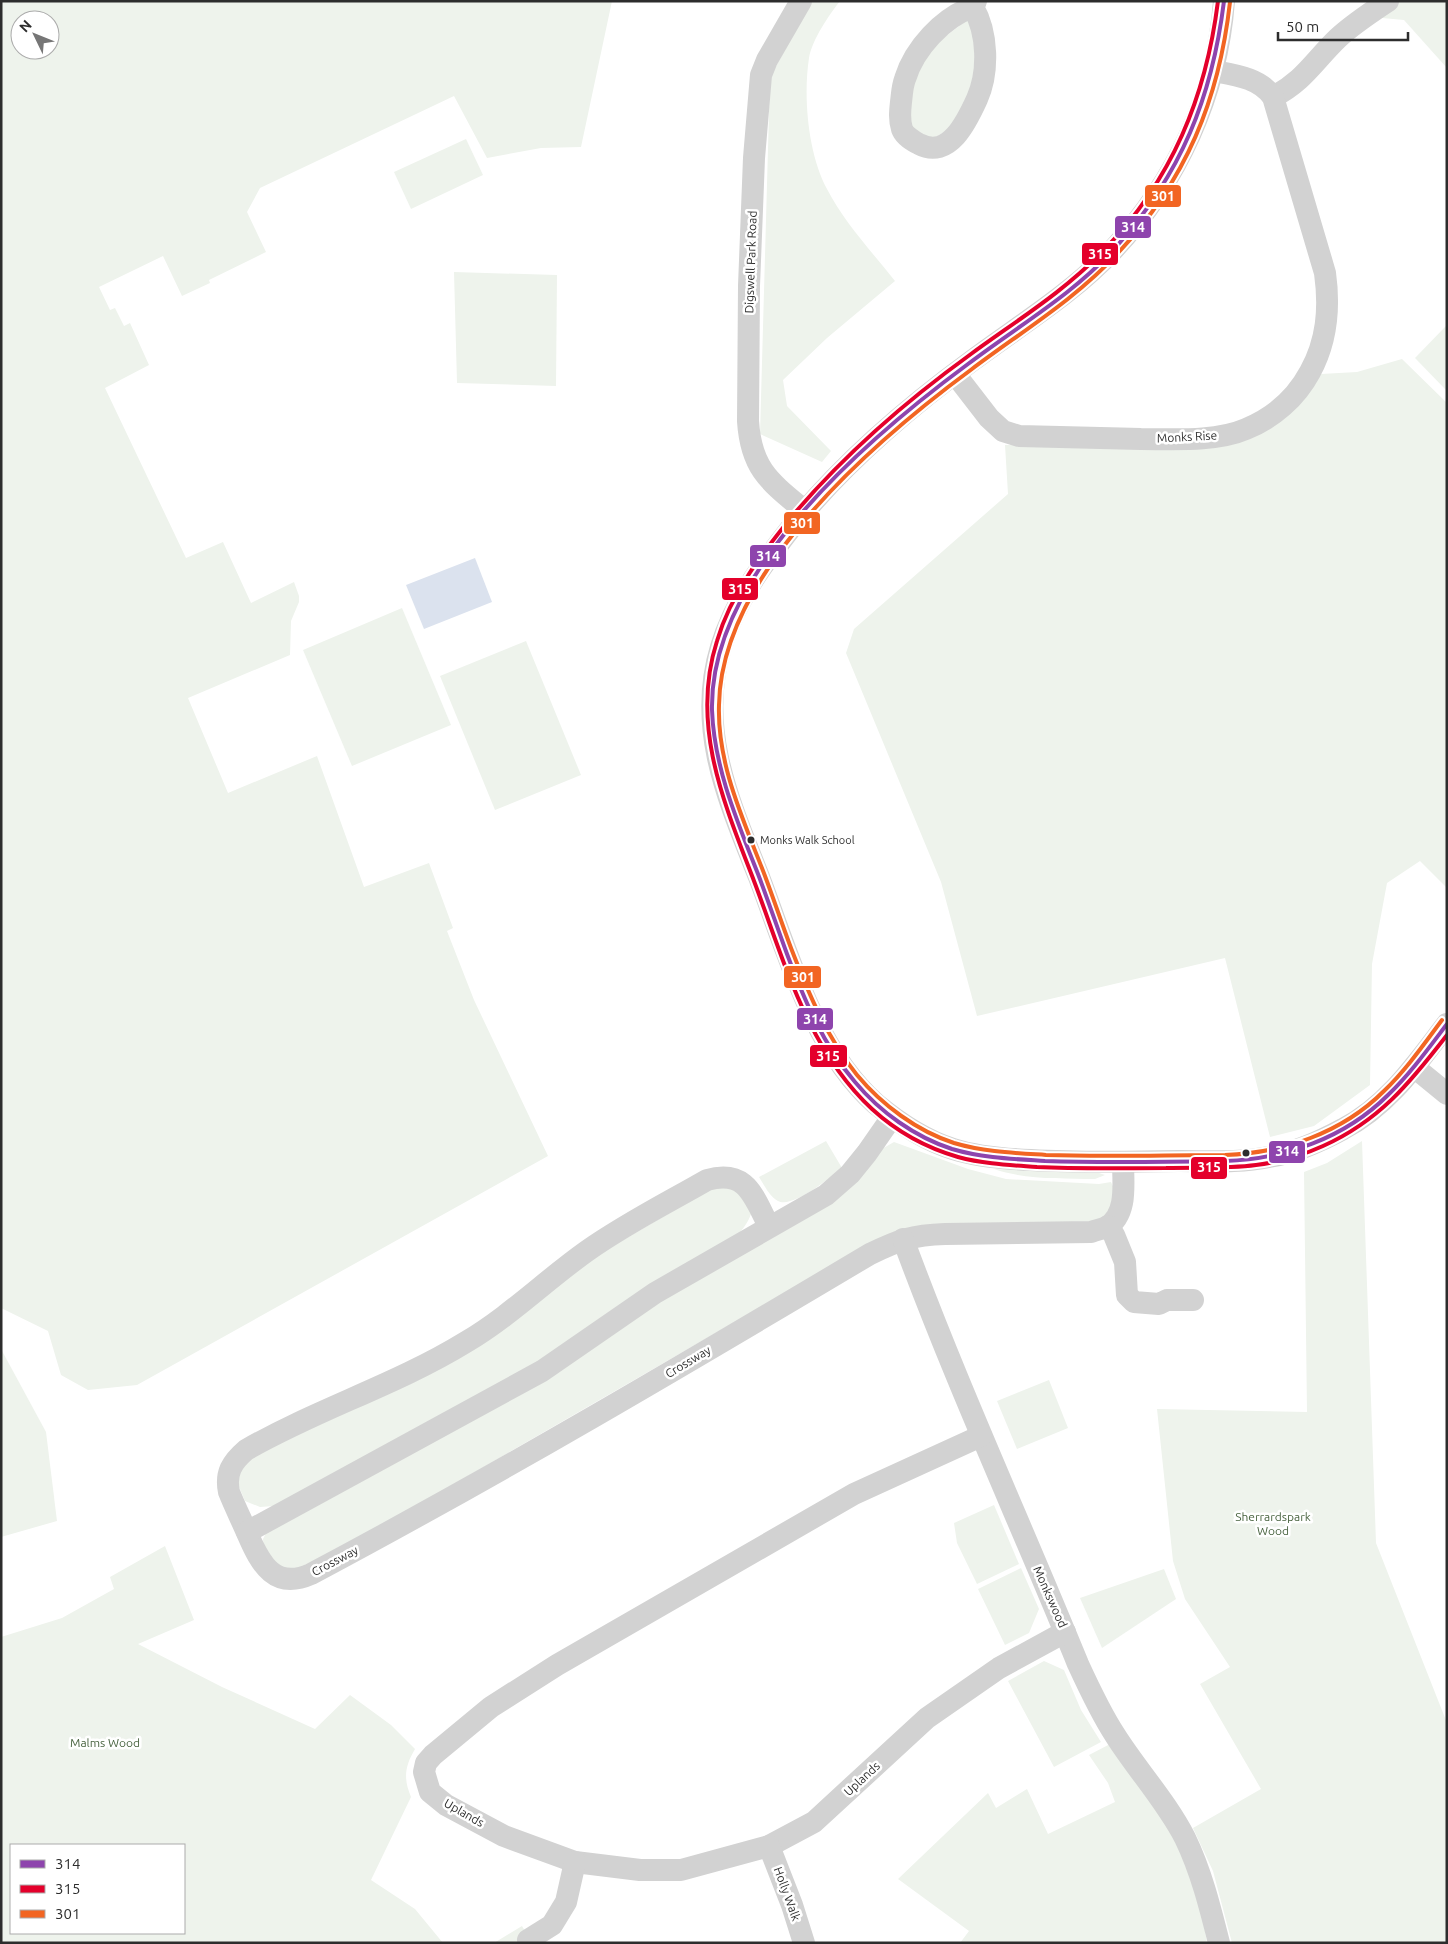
<svg xmlns="http://www.w3.org/2000/svg" width="1448" height="1944" font-family="Ubuntu,sans-serif">
	<rect width="100%" height="100%" fill="#fff"/>
	<g fill="#eef3ec" fill-rule="evenodd">
		<path d="M1,1H612L581,147L541,148L487,158L454,96L260,188L247,212L266,252L209,280L210,283L182,296L163,256L99,287L110,310L115,308L124,326L130,323L149,365L105,388L186,558L223,542L251,603L294,582L299,596V602L291,621L290,655L188,698L228,793L317,756L364,887L429,863L453,928L447,931L474,1000L548,1156L137,1385L88,1390L61,1375L48,1331L1,1308ZM20,20H50V50H20Z"/>
		<path d="M812,1H840C829,15 812,40 809,58C803,97 808,154 827,189C844,222 872,252 895,281L827,338L783,380L787,406L831,451L822,462L760,434L770,77Z"/>
		<path d="M1401,1H1447V68L1404,20L1382,18L1379,14Z"/>
		<path d="M971,17L978,74L960,123L930,140L910,128L908,91L929,49Z"/>
		<path d="M466,139L483,175L411,209L394,172Z"/>
		<path d="M454,272L557,275L556,386L457,383Z"/>
		<path d="M1447,325V391L1415,358Z"/>
		<path d="M1402,359L1447,403V888L1420,861L1387,883L1372,964L1370,1085L1314,1126L1270,1137L1225,958L977,1016L941,882L846,653L854,629L1008,494L1005,445L1215,446L1321,374L1357,372Z"/>
		<path d="M402,608L451,725L352,766L303,650Z"/>
		<path d="M526,641L581,775L495,810L440,676Z"/>
		<path d="M826,1141L842,1168C831,1177 792,1209 778,1201C770,1197 764,1185 759,1177Z"/>
		<path d="M1362,1141L1376,1543L1447,1723V1943H1232L1213,1871L1193,1828L1261,1789L1200,1684L1230,1667L1185,1599L1173,1561L1157,1409L1307,1412L1304,1172L1327,1163Z"/>
		<path d="M894,1142L968,1169L1006,1179L1099,1184L1111,1182C1120,1199 1110,1207 1101,1221L866,1246L307,1569L285,1572L264,1551L263,1539L266,1533L553,1372L880,1150Z"/>
		<path d="M994,1169L1099,1173L1105,1175L1095,1179C1061,1178 1026,1180 994,1169Z"/>
		<path d="M719,1184H732L753,1207C750,1221 743,1229 734,1239L536,1366L274,1506L260,1507L245,1501L234,1475L237,1466Z"/>
		<path d="M1,1349L46,1432L57,1521L1,1537Z"/>
		<path d="M1049,1380L1068,1428L1017,1449L997,1401Z"/>
		<path d="M994,1505L1019,1564L977,1584L957,1543L954,1523Z"/>
		<path d="M165,1546L194,1620L138,1644L222,1687L315,1729L350,1695L391,1725L415,1749C405,1766 403,1778 411,1797L371,1880L415,1909L443,1943H1V1637L62,1618L114,1589L110,1577ZM11,1845H184V1933H11Z"/>
		<path d="M1021,1568L1039,1609L1029,1633L1005,1645L978,1589Z"/>
		<path d="M1164,1569L1176,1599L1102,1648L1080,1598Z"/>
		<path d="M1044,1661L1064,1670L1081,1710L1101,1742L1054,1767L1008,1681Z"/>
		<path d="M1112,1743L1172,1829L1200,1900L1207,1943H960L969,1931L898,1879L988,1793L996,1808L1027,1789L1048,1834L1115,1802L1108,1783L1089,1755Z"/>
		<path d="M522,1926L532,1943H494Z"/>
	</g>
	<path fill="#dbe2ee" d="M475,558L492,602L424,629L406,585Z"/>
	<g fill="none" stroke-linecap="round" stroke-linejoin="round">
		<g stroke="#d2d2d2" stroke-width="22">
			<path d="M801,1L767,60L761,75L754,158L749,286L748,421C751,469 770,482 805,511"/>
			<path d="M1224,1C1217,95 1177,181 1113,250C1073,293 1020,325 973,360C906,409 843,463 791,528C762,565 735,601 721,647C696,729 729,801 759,877C788,953 813,1048 876,1104C899,1123 924,1140 953,1149C978,1157 1005,1159 1031,1160C1081,1163 1130,1162 1180,1161C1210,1161 1240,1163 1269,1157C1294,1153 1321,1141 1343,1129C1388,1106 1417,1063 1447,1024"/>
			<path d="M973,7C988,33 989,72 977,99C967,121 949,160 919,144C913,141 904,135 902,129C899,120 900,111 901,102C902,95 902,87 905,79C914,49 943,17 973,7L976,1"/>
			<path d="M1273,97C1304,81 1314,61 1338,38C1353,24 1370,13 1388,1"/>
			<path d="M955,374L989,418L1003,431L1019,436C1060,437 1100,438 1141,439C1173,439 1216,442 1246,429C1273,418 1296,398 1310,372C1327,341 1330,309 1325,273L1273,97C1260,78 1236,75 1214,71"/>
			<path d="M1414,1067L1447,1094"/>
			<path d="M769,1226C753,1196 747,1169 707,1180C667,1203 625,1224 587,1251C546,1280 510,1316 466,1342C396,1385 317,1409 246,1450C232,1462 225,1473 229,1492C235,1507 242,1521 248,1535C261,1565 275,1590 311,1574C501,1473 685,1364 870,1254C899,1240 912,1235 945,1234L1091,1232C1096,1230 1102,1229 1107,1227C1128,1214 1123,1183 1123,1162"/>
			<path d="M1108,1226L1114,1235L1125,1262L1127,1295L1134,1302L1159,1304L1167,1300H1193"/>
			<path d="M903,1239C956,1383 1020,1522 1078,1664C1089,1688 1100,1712 1115,1735C1137,1770 1166,1801 1185,1838C1201,1871 1210,1907 1219,1943"/>
			<path d="M981,1436L854,1494L557,1665L491,1707L433,1755L426,1763L424,1772L430,1792L446,1805L504,1836L575,1862L640,1870H681L769,1846L814,1822L927,1718L999,1668L1065,1632"/>
			<path d="M247,1532L542,1371L655,1293L826,1195L850,1174L867,1153L892,1117"/>
			<path d="M769,1846L792,1905L804,1943"/>
			<path d="M528,1940L552,1925L566,1902L575,1862"/>
		</g>
		<g stroke="#fff" stroke-width="8">
			<path id="bus-1" d="M1224,1C1212,98 1181,174 1116,247C1074,294 1018,326 968,364C868,438 709,573 712,710C714,767 737,821 758,874C768,900 777,927 787,954C804,999 823,1045 855,1082C880,1112 915,1137 952,1149C982,1158 1014,1159 1045,1161C1105,1163 1165,1162 1225,1161C1285,1159 1345,1138 1388,1095C1410,1074 1428,1049 1447,1024"/>
		</g>
		<g stroke="#fff" stroke-width="8">
			<path id="bus-2" d="M1218,1C1206,97 1172,180 1104,250C1065,291 1016,321 971,354C906,401 846,453 794,514C763,552 731,593 717,641C690,725 724,803 754,881C784,960 807,1049 872,1109C896,1131 927,1148 958,1157C984,1164 1010,1165 1037,1167C1080,1169 1123,1168 1166,1168C1196,1167 1226,1169 1256,1165C1279,1162 1301,1156 1323,1146C1379,1121 1410,1083 1447,1035"/>
		</g>
		<g stroke="#fff" stroke-width="8">
			<path id="bus-3" d="M1230,2C1219,100 1186,180 1118,253C1076,299 1021,332 972,369C873,442 721,573 719,705C717,765 744,821 765,876C774,900 782,924 791,948C808,992 827,1038 857,1075C882,1105 917,1131 954,1143C984,1152 1015,1153 1046,1155C1106,1157 1165,1155 1225,1155C1283,1153 1342,1133 1384,1091C1406,1070 1424,1044 1442,1020"/>
		</g>
		<use href="#bus-1" stroke="#8e44ad" stroke-width="4"/>
		<use href="#bus-2" stroke="#e4002b" stroke-width="4"/>
		<use href="#bus-3" stroke="#f26522" stroke-width="4"/>
	</g>
	<g fill="#2d2d2d" stroke="#fff" stroke-width="2">
		<circle cx="751" cy="840" r="4.5"/>
		<circle cx="1246" cy="1153" r="4.5"/>
	</g>
	<g text-anchor="middle" stroke-width="5" stroke-linejoin="round" paint-order="stroke">
		<g font-size="11" fill="#2d2d2d" stroke="#fff" text-anchor="start">
			<text x="760" y="844">Monks Walk School</text>
		</g>
		<g font-size="12" fill="#2d2d2d" stroke="#fff">
			<text transform="translate(751 262) rotate(-88)" y="4">Digswell Park Road</text>
			<text transform="translate(1187 437) rotate(-3)" y="4">Monks Rise</text>
			<text transform="translate(688 1362) rotate(-31)" y="4">Crossway</text>
			<text transform="translate(335 1561) rotate(-28)" y="4">Crossway</text>
			<text transform="translate(1050 1597) rotate(66)" y="4">Monkswood</text>
			<text transform="translate(862 1779) rotate(-43)" y="4">Uplands</text>
			<text transform="translate(464 1813) rotate(30)" y="4">Uplands</text>
			<text transform="translate(787 1894) rotate(70)" y="4">Holly Walk</text>
		</g>
		<g font-size="12" fill="#496440" stroke="#fff">
			<text x="1273" y="1521">Sherrardspark<tspan x="1273" dy="14">Wood</tspan></text>
			<text x="105" y="1747">Malms Wood</text>
		</g>
	</g>
	<g stroke="#fff" stroke-width="2">
		<rect x="1144" y="184" width="38" height="24" rx="5" fill="#f26522"/>
		<rect x="1114" y="215" width="38" height="24" rx="5" fill="#8e44ad"/>
		<rect x="1081" y="242" width="38" height="24" rx="5" fill="#e4002b"/>
		<rect x="783" y="511" width="38" height="24" rx="5" fill="#f26522"/>
		<rect x="749" y="544" width="38" height="24" rx="5" fill="#8e44ad"/>
		<rect x="721" y="577" width="38" height="24" rx="5" fill="#e4002b"/>
		<rect x="783" y="965" width="39" height="24" rx="5" fill="#f26522"/>
		<rect x="796" y="1007" width="38" height="24" rx="5" fill="#8e44ad"/>
		<rect x="809" y="1044" width="39" height="24" rx="5" fill="#e4002b"/>
		<rect x="1268" y="1140" width="38" height="24" rx="5" fill="#8e44ad"/>
		<rect x="1190" y="1156" width="38" height="24" rx="5" fill="#e4002b"/>
	</g>
	<g font-size="14" text-anchor="middle" font-weight="bold" fill="#fff">
		<text x="1163" y="201">301</text>
		<text x="1133" y="232">314</text>
		<text x="1100" y="259">315</text>
		<text x="802" y="528">301</text>
		<text x="768" y="561">314</text>
		<text x="740" y="594">315</text>
		<text x="803" y="982">301</text>
		<text x="815" y="1024">314</text>
		<text x="828" y="1061">315</text>
		<text x="1287" y="1156">314</text>
		<text x="1209" y="1172">315</text>
	</g>
	<rect width="1448" height="1944" fill="none" stroke="#2d2d2d" stroke-width="5"/>
	<rect x="10" y="1844" width="175" height="90" fill="#ffffff" stroke="#ababab"/>
	<rect x="20" y="1860" width="25" height="8" fill="#8e44ad" stroke="#ababab"/>
	<text x="55" y="1869" font-size="15" fill="#2d2d2d">314</text>
	<rect x="20" y="1885" width="25" height="8" fill="#e4002b" stroke="#ababab"/>
	<text x="55" y="1894" font-size="15" fill="#2d2d2d">315</text>
	<rect x="20" y="1910" width="25" height="8" fill="#f26522" stroke="#ababab"/>
	<text x="55" y="1919" font-size="15" fill="#2d2d2d">301</text>
	<g transform="translate(35 35) rotate(313)"><circle r="24" fill="#ffffff" stroke="#ababab"/>
	<path d="M0-4L9 19L0 12L-9 19Z" fill="#767676"/>
	<text y="-8" font-size="14" font-weight="bold" text-anchor="middle" fill="#2d2d2d">N</text>
	</g>
	<path d="M1278 32v8h130v-8" fill="none" stroke="#2d2d2d" stroke-width="2.5"/>
	<text x="1286" y="32" font-size="15" fill="#2d2d2d" stroke="#ffffff" stroke-width="4" paint-order="stroke">50 m</text>
</svg>
